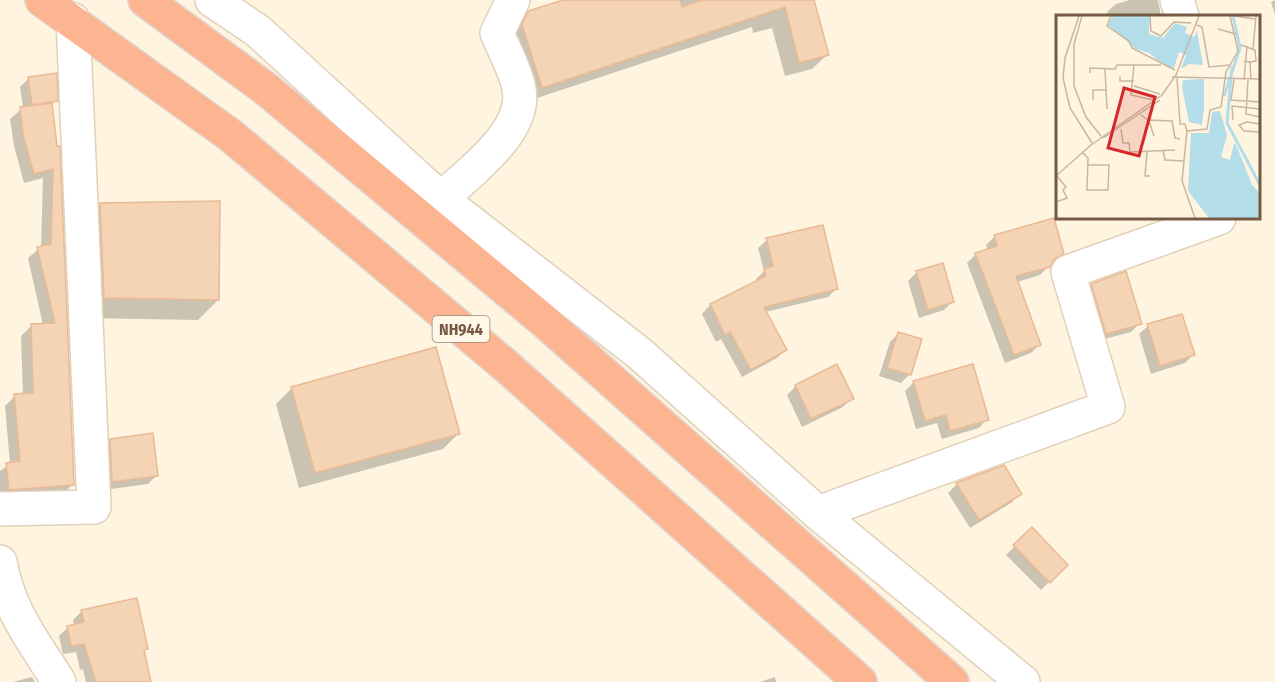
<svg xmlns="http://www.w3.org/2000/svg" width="1275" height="682" font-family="'Fira Sans Condensed',sans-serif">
	<rect width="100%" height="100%" fill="#fef4df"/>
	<g fill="#0003">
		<path d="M567,0H813L827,55L812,69L785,76L772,28L753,33L752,27L528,101L508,41L514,28L529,13Z"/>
		<path d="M1130,0H1158L1161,16H1108L1107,12L1116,4Z"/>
		<path d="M1275,0V15L1271,2Z"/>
		<path d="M29,78L56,100L50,106L73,484L63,494L0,499V471L10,464L5,406L15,396L23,395L21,336L31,326L43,325L28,258L41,247L43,178L24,183L14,146L10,119L23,108L20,87Z"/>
		<path d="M100,204L218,300L198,320L84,318L80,225Z"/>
		<path d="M995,236L1062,253L1040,275L1017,282L1040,344L1031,353L1005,363L967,263L976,254L988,250L986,245Z"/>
		<path d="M767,240L837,288L828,297L765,312L785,350L777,358L742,377L721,339L716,342L702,314L710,305L757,282L756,279L764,271L758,248Z"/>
		<path d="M917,272L953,301L944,310L919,318L908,281Z"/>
		<path d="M1092,285L1140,323L1131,332L1097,341L1084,294Z"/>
		<path d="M1148,326L1193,355L1185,363L1151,374L1139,334Z"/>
		<path d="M898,334L910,374L901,383L879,376L890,342Z"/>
		<path d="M837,366L852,398L843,407L802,427L787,395L796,386Z"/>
		<path d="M914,382L987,419L979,428L942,439L937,423L916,429L905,391Z"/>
		<path d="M292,388L459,433L443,449L299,488L276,404Z"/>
		<path d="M111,441L157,475L148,484L104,490L102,449Z"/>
		<path d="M957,484L1020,494L1011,503L970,528L948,493Z"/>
		<path d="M1032,529L1066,565L1041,590L1006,555Z"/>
		<path d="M82,611L146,649L143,652L150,682H86L83,669L80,670L76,652L63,654L59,636L68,627L74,626L73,620Z"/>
		<path d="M32,677L35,682H13Z"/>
		<path d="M775,677L776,682H760Z"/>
	</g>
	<g fill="#f5d3b5" stroke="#e9ba94" stroke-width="1.5">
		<path d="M563,0H680L682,7L702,0H814L829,55L799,63L785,7L542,88L522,25L528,11Z"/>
		<path d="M57,73L58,101L32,105L28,77Z"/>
		<path d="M52,103L57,146H60L74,485L9,490L6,463L20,461L14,394L33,393L31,324L55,323L37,247L51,244L53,169L34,174L23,135L20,107Z"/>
		<path d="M220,201L219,300L104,298L100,203Z"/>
		<path d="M1054,218L1064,254L1054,259L1050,267L1016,276L1041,345L1014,355L975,253L997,246L994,235Z"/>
		<path d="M823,225L838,289L764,307L787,350L751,370L730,332L725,335L710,304L766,276L764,269L773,266L766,238Z"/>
		<path d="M943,263L954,302L928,310L916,271Z"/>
		<path d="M1126,271L1142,324L1106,334L1091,284Z"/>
		<path d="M1182,314L1195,355L1160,366L1147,324Z"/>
		<path d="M898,332L922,339L911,375L887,368Z"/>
		<path d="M436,347L460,434L315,473L291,387Z"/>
		<path d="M837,364L854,399L811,419L795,385Z"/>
		<path d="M973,364L989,420L950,431L946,415L925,421L913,381Z"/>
		<path d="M153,433L158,476L112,482L110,439Z"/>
		<path d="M1004,465L1022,494L979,520L956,483Z"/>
		<path d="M1032,527L1068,565L1050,583L1013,545Z"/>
		<path d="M137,598L148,649L144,650L151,682H96L84,644L71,646L67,626L84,622L81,610Z"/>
	</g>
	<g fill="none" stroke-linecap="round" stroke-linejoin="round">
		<g stroke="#e2d0bb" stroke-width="36">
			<g id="minor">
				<path d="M212,0L258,31L441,199L639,353L818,513L1023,682"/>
				<path d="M1177,0L1182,16"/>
				<path d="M441,199C469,172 527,132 519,89C516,71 504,50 497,33L513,0"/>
				<path d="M0,509L94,507L73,20"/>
				<path d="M818,513L1108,407L1068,272L1219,218"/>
				<path d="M0,562C9,612 33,640 59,682"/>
			</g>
		</g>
		<g stroke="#ded7d2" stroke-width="36">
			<g id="highway">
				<path d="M42,0L230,135L505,365L860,682"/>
				<path d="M145,0L266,89L543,320L952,682"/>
			</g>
		</g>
		<use href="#minor" stroke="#fff" stroke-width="33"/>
		<use href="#highway" stroke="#fdb591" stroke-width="33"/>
	</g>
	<g text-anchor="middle" stroke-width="6" stroke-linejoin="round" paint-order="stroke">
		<rect fill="#fff7e7" stroke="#9f8976" stroke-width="1.5" x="432.5" y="316" width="57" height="26" rx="4.5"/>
		<g font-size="16" font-weight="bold" fill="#765a45">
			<text x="461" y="335">NH944</text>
		</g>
	</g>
	<g transform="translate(1056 15)">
		<rect width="204" height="204" fill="#fef4df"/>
		<path d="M57,1H94L93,19L107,23L119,8L131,12L129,18L138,22L141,16L147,50L133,49L125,54L130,40L123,37L118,53L111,52L93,38L80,34L52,10ZM148,64V93L146,110L133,107L126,72L127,65ZM164,96L171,120L165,142L174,145L178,128L181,132L196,170L204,178V203H153L132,176L135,118H153L156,97Z" fill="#b3dde8"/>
		<path fill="none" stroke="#b3dde8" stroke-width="3" d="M176,51L171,108L204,170M168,81L184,33L177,1"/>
		<path fill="none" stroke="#c8b6a1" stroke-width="1.5" d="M23,1L9,43L7,63L14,93L36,128M26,1L18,29V71L30,102L45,121M55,1L51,11L73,26L76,33L119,55M94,1L95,16L105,21L118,7L135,8M179,1L199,4M141,10L146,12L153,52L174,50M162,14L180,19M185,30L199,35L200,46L194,47M197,34L200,1M188,46L194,47L195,64M78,50L75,80L97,85M49,54L51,94M34,58V53L59,54L61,50H105M64,61V66H78M116,62L204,64M121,62L124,109H129L131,116M178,64L175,85L204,87M188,65L191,31M192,65L190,99L204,102M78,71L104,79M37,85V75H50M85,100L93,106L98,121M92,105L116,106L119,123L124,124M177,105L176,91L204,94M204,109L191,107L183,110L188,116L204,117M65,114L67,128H73L74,137L119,135M47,123L104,85M107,135L109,145L128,146M91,137L89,161H94M27,138L32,143L31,175H52L53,150H32M0,161L35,130L106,80L120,60L143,1M0,187L11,183L7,175L10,172L1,161M139,203L126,166L131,116L151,114L154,95L165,92L170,57L182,36L174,1"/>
		<path fill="#d62828" fill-opacity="0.15" stroke="#d62828" stroke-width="3" d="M68,73L99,82L83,141L52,133Z"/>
		<rect width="204" height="204" fill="none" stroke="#765a45" stroke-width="3"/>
	</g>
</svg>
